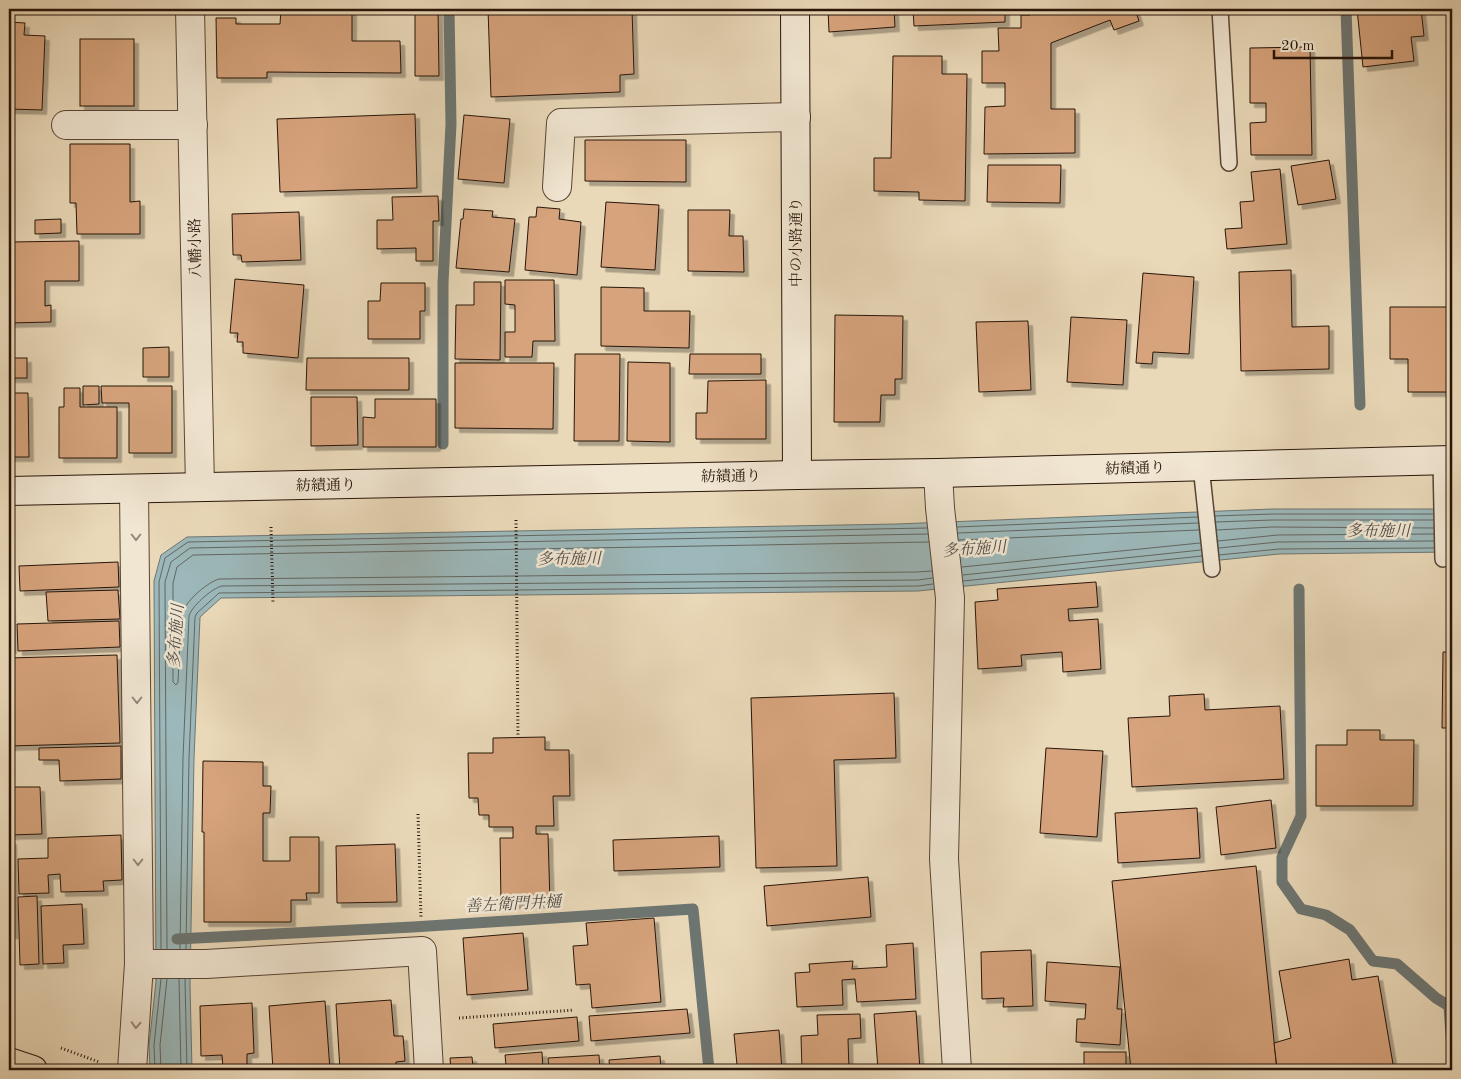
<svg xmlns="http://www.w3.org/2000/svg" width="1461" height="1079" font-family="'Old Standard TT','Noto Serif JP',serif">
	<defs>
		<filter id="shadow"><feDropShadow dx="4.5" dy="4.5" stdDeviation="0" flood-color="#0004"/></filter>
	</defs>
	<rect width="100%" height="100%" fill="#ead9b9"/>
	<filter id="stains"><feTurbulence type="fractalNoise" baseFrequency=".004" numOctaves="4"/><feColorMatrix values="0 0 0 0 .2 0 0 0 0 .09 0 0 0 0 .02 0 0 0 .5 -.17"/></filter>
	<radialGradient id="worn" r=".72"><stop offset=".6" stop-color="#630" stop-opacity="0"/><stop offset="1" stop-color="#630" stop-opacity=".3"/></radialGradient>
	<path fill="#9cb8ba" stroke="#6d7673" d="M1272,509H1452V552L1279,554L918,591L221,598L200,617L194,758L190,985L192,1070H150L149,1045L156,982L154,581L161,555L187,537L897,524Z"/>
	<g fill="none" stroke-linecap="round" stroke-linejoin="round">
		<g stroke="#626662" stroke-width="1">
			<path d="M1215,516L1272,514H1433"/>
			<path d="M1216,522L1272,520H1433"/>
			<path d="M957,527L1198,517"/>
			<path d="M1217,530L1272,527L1434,528"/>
			<path d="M958,533L1198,523"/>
			<path d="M959,540L1199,530"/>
			<path d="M1218,541L1278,535L1434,534"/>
			<path d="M929,542L193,555L177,567L173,583V682L176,685L178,682L181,617C183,603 206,583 219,579L917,572L932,571"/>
			<path d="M1219,548L1278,542L1434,541"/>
			<path d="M1219,555L1279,549L1434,548"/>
			<path d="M962,567L1200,543"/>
			<path d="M963,575L1201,550"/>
			<path d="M963,581L1202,556"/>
			<path d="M161,949L159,582L165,558L188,542L927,528"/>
			<path d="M167,949L165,582L171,562L190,548L928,534"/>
			<path d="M180,949L183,758L189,616C191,607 212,588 222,586L918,580L933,578"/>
			<path d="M186,949L189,758L195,617L197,613L219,593L918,586L933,584"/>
			<path d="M179,979L181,1070"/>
			<path d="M185,979L187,1070"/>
			<path d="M155,1070L154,1045L161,979"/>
			<path d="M161,1070L160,1045L167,979"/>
		</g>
		<g stroke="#6d7673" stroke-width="11">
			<path d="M1346,9L1360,405"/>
			<path d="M443,444V283L451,124L449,9"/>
			<path d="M1299,589L1301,816L1282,857V882L1301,909L1326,915L1350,930L1373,961L1397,964L1436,998L1449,1006L1452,1050"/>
			<path d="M177,939L413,927L693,909L709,1070"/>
		</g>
	</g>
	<g fill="#d6a37c" stroke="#271409" filter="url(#shadow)">
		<path d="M281,9H352V41H400L401,73L267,72V78H217L216,18H236V24H280Z"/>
		<path d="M415,9H438L439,76H415Z"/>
		<path d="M488,9H632L634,74L620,75V92L491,97Z"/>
		<path d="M828,9H894L895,27L829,32Z"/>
		<path d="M913,9H1005V22L914,26Z"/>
		<path d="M1030,9H1135L1139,21L1114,30L1110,20L1051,43V109H1075V153L984,154L985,107L1005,106V83H982V51H999L998,28H1021V15H1030Z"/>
		<path d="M1357,9H1421L1424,36L1411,37L1414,61L1363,67Z"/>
		<path d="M9,22L25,23L24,35L45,36L42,110L9,109Z"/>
		<rect x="80" y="39" width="54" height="67"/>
		<path d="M1310,47L1312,155H1251L1250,123L1266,122V103H1250V48Z"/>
		<path d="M893,56H942V74H967L965,201L919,200V192L874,191V158H891Z"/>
		<path d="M415,114L417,188L280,192L277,119Z"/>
		<path d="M464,115L510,119L504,183L458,179Z"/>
		<path d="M585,140H686V182L585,181Z"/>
		<path d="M70,144H130V202L140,201V234H77L76,203H70Z"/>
		<path d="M1329,160L1336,199L1298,205L1291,166Z"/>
		<path d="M988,165H1061L1060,203L987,202Z"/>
		<path d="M1280,169L1287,244L1227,249L1225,229L1242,228L1240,202L1254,201L1251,172Z"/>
		<path d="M438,196L439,221H433V261H416V248L377,249V220H393L392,197Z"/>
		<path d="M606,202L659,205L655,270L601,267Z"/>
		<path d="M537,207L560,209L559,219L581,222L577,275L525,270L529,217H536Z"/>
		<path d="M464,209L493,211L492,217L515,219L509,272L456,268L461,219H463Z"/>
		<path d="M688,210H730L729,236H743L744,272L688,271Z"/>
		<path d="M299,212L301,260L242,262L241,255H233L232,214Z"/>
		<path d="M61,219V233L35,234V220Z"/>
		<path d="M79,241V281H45V306L51,305V322L9,323V242Z"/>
		<path d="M1291,270L1292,327L1329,326V369L1241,371L1239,272Z"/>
		<path d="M1143,273L1194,277L1189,354L1153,352L1152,364L1136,363Z"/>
		<path d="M235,279L304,285L298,358L243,353V342H237L238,333H230Z"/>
		<path d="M505,280H554L555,341H533L532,357H505V332H515V305L505,304Z"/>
		<path d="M474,282H501L500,360L455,359L456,305H474Z"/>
		<path d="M381,283H425V311H420V339H368V301H380Z"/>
		<path d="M601,287L644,288V311H690L689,348L601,346Z"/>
		<path d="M1390,307H1452V392H1408V359H1390Z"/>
		<path d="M835,315L903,316L902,379H895V395H881L880,422H834Z"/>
		<path d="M1071,317L1127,320L1123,385L1067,382Z"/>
		<path d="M1028,321L1031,390L979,392L976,322Z"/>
		<path d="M169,347V377H143V348Z"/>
		<path d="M575,354H620L619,441H574Z"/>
		<path d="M690,354H761V374H689Z"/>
		<rect x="9" y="358" width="18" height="20"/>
		<path d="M307,358H409V390H306Z"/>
		<path d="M628,362L670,363V442L627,441Z"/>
		<path d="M455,363H554L553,429L455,428Z"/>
		<path d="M766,380V439H696V413H707L708,381Z"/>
		<path d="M83,386H99V404L83,405Z"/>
		<path d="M101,386H172V453H129V403H102Z"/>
		<path d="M64,388H80V407H117V458H59V407H64Z"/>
		<path d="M9,393H28L29,457H9Z"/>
		<path d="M311,397H357L358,445L311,446Z"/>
		<path d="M375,399H436V447H363V417L375,418Z"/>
		<path d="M9,557L12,649H9Z"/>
		<path d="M118,562L119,587L20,591L19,566Z"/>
		<path d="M1096,582L1098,607L1068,609L1069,621L1098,619L1101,669L1063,672L1062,652L1021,655L1022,666L978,669L975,602L998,600L997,589Z"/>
		<path d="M118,590L120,619L48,621L46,592Z"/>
		<path d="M119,621L120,647L18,651L17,624Z"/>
		<path d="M1443,652H1452V728H1442Z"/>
		<path d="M117,655L120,743L9,746V658Z"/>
		<path d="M894,693L896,758L834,760L837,866L756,868L751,698Z"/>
		<path d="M1204,694L1205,710L1280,706L1284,779L1132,787L1128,718L1170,716L1169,696Z"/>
		<path d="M1347,730H1380V740H1414L1413,806H1316V745H1347Z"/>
		<path d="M545,737V750H569L570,796H553L554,826H536V834H548L550,903L501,904L500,838H513V827H489V815H479L478,798H469L468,753H493V738Z"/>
		<path d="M121,746V779L60,781L59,760H39V748Z"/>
		<path d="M1046,748L1103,751L1097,837L1040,833Z"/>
		<path d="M203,761L263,762V786H271L270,813H263V861H290V837H319V893H306L307,900H291V922H204V832H202Z"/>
		<path d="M9,787H40L42,834L9,835Z"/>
		<path d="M1271,800L1276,848L1221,855L1216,807Z"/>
		<path d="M1197,808L1200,858L1118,863L1115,813Z"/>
		<path d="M121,835L122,880L103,881L104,891L61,892L60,874L48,875L49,893L19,894L18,859L48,858V838Z"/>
		<path d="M719,836L720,867L614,871L613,840Z"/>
		<path d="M9,840H12L14,934H9Z"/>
		<path d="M395,844L397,902L337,903L336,846Z"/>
		<path d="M1256,866L1277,1070H1131L1112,881Z"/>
		<path d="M868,877L871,917L767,926L764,886Z"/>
		<path d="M37,896L39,964L20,965L18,897Z"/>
		<path d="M82,904L84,944L63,945L64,963L43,964L41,906Z"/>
		<path d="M654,918L661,1002L592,1008L590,984L576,985L573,946L588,945L586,923Z"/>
		<path d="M523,933L528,990L467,995L463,938Z"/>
		<path d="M913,943L916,999L857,1002L855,979L842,980L843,1005L797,1007L795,973L810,972L809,964L853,961L852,969L887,967L886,945Z"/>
		<path d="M1031,950L1033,1006L1003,1007L1004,998L982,999L981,952Z"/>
		<path d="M1349,959L1352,980L1378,976L1394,1070H1296V1065L1277,1068L1274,1043L1291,1038L1279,971Z"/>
		<path d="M1047,962L1120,967L1117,1009H1122L1120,1045L1076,1042L1077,1019H1085L1086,1004L1045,1001Z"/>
		<path d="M391,1000L394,1036H403L405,1061L396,1062V1070H340L336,1004Z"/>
		<path d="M325,1001L330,1070H273L269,1006Z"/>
		<path d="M252,1003L254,1053L247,1054V1067L223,1069L222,1055L201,1056L200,1006Z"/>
		<path d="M687,1009L690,1033L591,1041L589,1016Z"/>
		<path d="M916,1011L920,1070H878L874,1014Z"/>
		<path d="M860,1014L861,1038L848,1039L849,1070H802L801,1036L818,1035L817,1015Z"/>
		<path d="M577,1017L579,1041L495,1048L493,1024Z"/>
		<path d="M779,1030L782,1070H722V1067L737,1065L734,1034Z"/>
		<path d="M542,1052L543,1070H451L450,1058L472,1057L473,1067L506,1065L505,1055Z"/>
		<rect x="1084" y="1052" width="42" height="18"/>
		<path d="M599,1055L600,1070H549L548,1058Z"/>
		<path d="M660,1056L661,1070H610L609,1060Z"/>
	</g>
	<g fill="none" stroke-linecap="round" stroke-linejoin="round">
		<g stroke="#584535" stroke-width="18">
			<g id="lane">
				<path d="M1220,9L1229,163"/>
				<path d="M1441,460L1443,559"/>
				<path d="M1201,466L1212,569"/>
			</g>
		</g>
		<g stroke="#584535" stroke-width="30">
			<g id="street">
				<path d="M190,9L200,487"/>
				<path d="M66,125H193"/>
				<path d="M557,187L561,123L796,117"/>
				<path d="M938,473L940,508L950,598L944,859L957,1070"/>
				<path d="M139,964H206L422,951L429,1070"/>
				<path d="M132,1070L139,964L134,489"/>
			</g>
		</g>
		<g stroke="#271409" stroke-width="30">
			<g id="secondary">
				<path d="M795,9L797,475"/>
				<path d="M9,491L797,475L938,473L1452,460"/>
			</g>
		</g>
		<g stroke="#271409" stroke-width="30">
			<path id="highway" d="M9,1062L33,1070"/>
		</g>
		<g stroke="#271409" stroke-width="3" stroke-dasharray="1 2.5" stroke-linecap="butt">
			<path d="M516,520L518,738"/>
			<path d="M271,527L273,603"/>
			<path d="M418,814L421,918"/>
			<path d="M459,1018L574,1010"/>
			<path d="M61,1048L99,1062"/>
		</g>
		<use href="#lane" stroke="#f1e6d2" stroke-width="15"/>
		<use href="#street" stroke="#f1e6d2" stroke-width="28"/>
		<use href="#secondary" stroke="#f1e6d2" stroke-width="28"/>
		<use href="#highway" stroke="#ead9b9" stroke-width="28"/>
	</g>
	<defs><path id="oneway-chevron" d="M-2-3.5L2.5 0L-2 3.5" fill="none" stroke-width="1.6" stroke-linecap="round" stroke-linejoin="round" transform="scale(1.25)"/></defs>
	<g stroke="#968878">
		<use href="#oneway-chevron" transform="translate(136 537) rotate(90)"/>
		<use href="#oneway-chevron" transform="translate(137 700) rotate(90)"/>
		<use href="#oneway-chevron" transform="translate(138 862) rotate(90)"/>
		<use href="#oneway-chevron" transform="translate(136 1025) rotate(93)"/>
	</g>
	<g text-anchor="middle" stroke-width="5" stroke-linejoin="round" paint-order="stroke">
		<g font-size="15" fill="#271409" stroke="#f1e6d2">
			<text transform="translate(796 242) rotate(-90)" y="5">中の小路通り</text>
			<text transform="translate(195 248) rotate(-91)" y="5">八幡小路</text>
			<text transform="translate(1135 468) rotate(-2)" y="5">紡績通り</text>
			<text transform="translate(731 476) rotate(-1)" y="5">紡績通り</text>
			<text transform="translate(326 485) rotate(-1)" y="5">紡績通り</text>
		</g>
		<g font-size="16" font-style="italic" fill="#504d47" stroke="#f1e6d2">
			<text x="1378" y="536">多布施川</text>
			<text transform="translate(974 548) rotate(-4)" y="6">多布施川</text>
			<text transform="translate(569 558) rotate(-1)" y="6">多布施川</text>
			<text transform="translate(175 636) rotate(-86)" y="6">多布施川</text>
			<text transform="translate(513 903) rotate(-3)" y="6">善左衛門井樋</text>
		</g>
	</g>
	<rect width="1461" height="1079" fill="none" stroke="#ead9b9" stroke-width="30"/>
	<rect x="10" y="10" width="1441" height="1059" fill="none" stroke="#271409" stroke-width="2.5"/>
	<rect x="15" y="15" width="1431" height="1049" fill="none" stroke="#271409"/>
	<path d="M1274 50v8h118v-8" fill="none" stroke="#271409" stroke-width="2.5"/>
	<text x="1281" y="50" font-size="15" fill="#271409" stroke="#f1e6d2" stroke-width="4" paint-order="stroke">20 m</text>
	<rect width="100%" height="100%" filter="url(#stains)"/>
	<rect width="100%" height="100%" fill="url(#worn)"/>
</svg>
